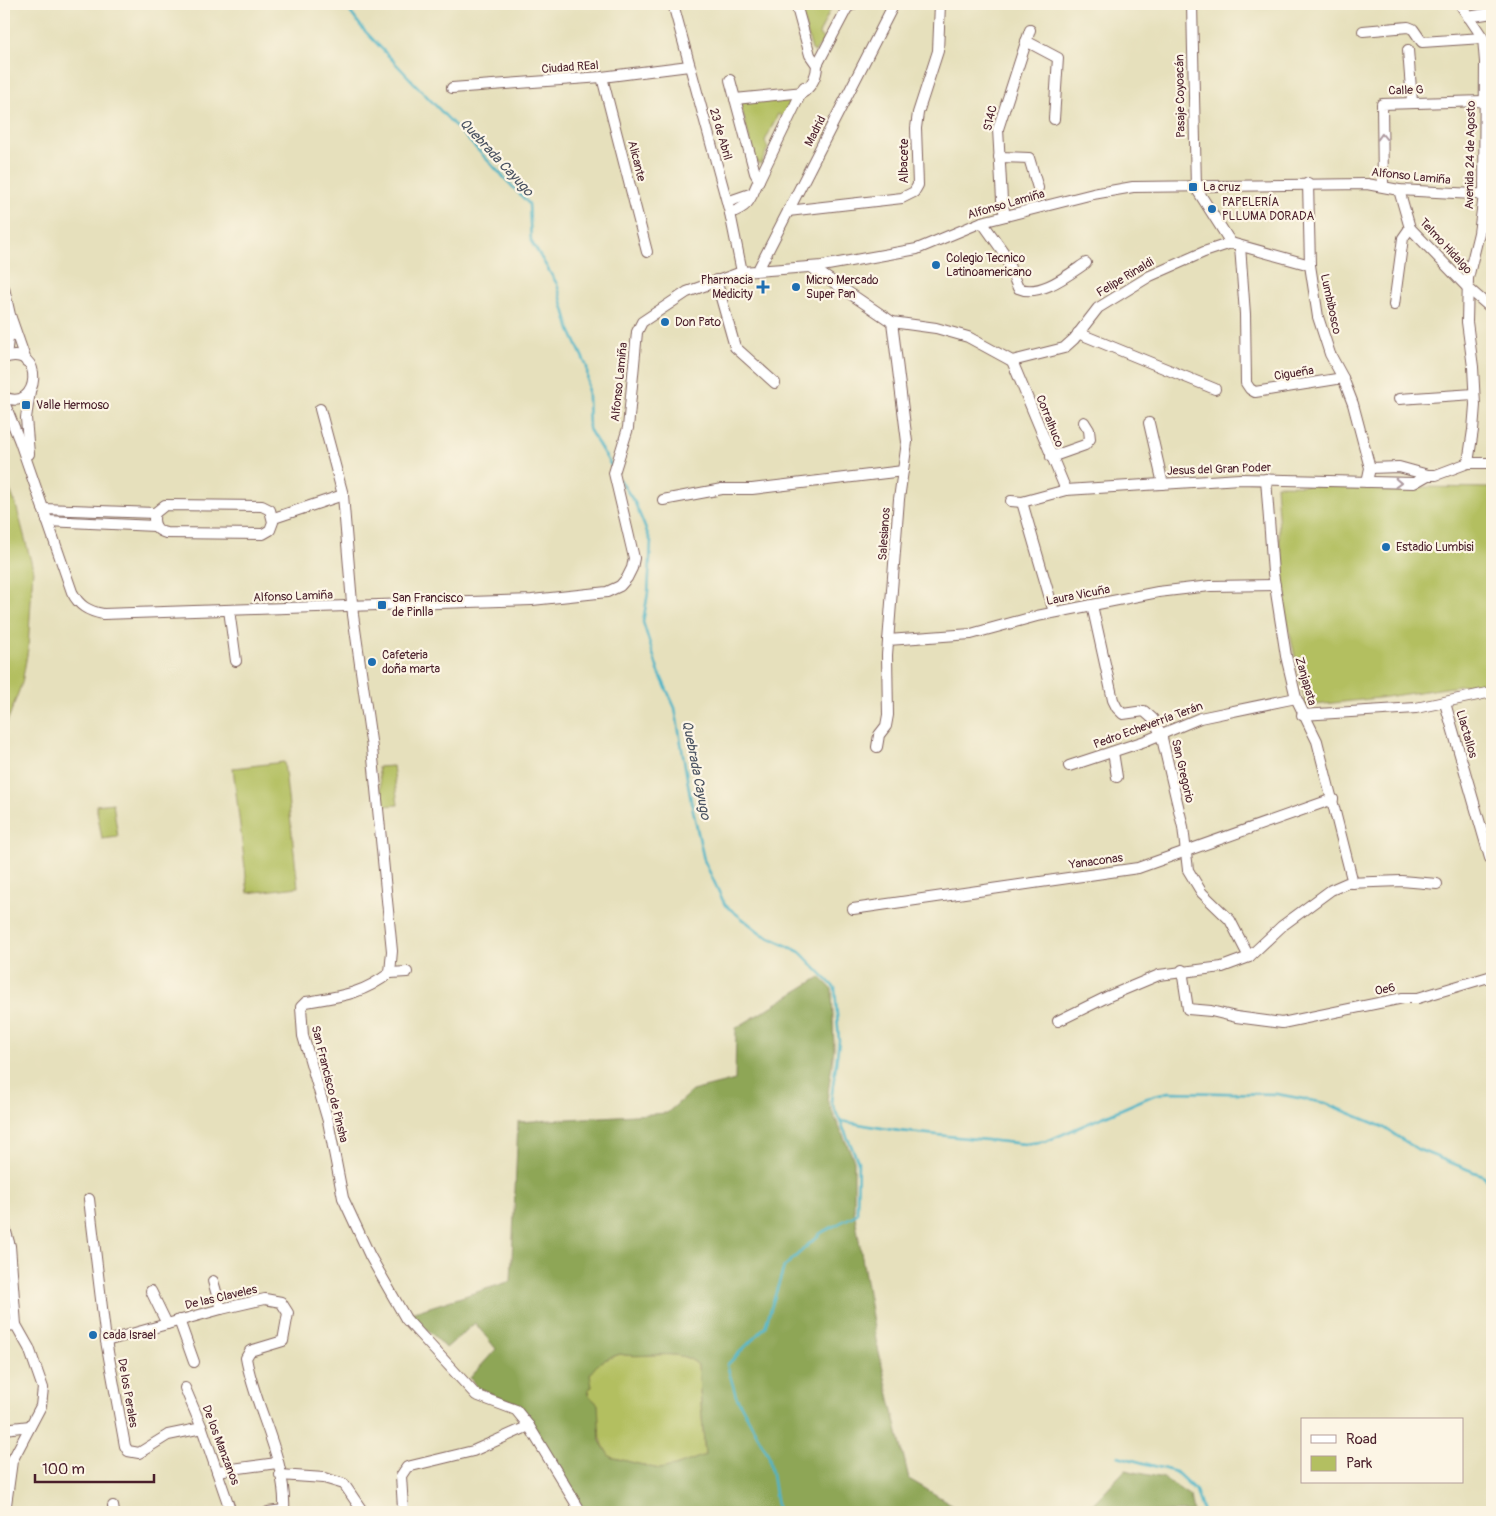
<svg xmlns="http://www.w3.org/2000/svg" width="1496" height="1516" font-family="Pangolin,sans-serif">
	<rect width="100%" height="100%" fill="#fcf5e5"/>
	<filter id="ink" filterUnits="userSpaceOnUse"><feTurbulence type="fractalNoise" baseFrequency=".02" numOctaves="2"/><feDisplacementMap in="SourceGraphic" scale="10" xChannelSelector="R" yChannelSelector="G"/><feConvolveMatrix kernelMatrix="1 2 1 2 8 2 1 2 1" color-interpolation-filters="sRGB"/></filter>
	<filter id="wash" filterUnits="userSpaceOnUse"><feTurbulence type="fractalNoise" baseFrequency=".0096" numOctaves="4" result="noise"/><feDisplacementMap in="SourceGraphic" scale="20" xChannelSelector="R" yChannelSelector="G"/><feGaussianBlur stdDeviation="1.12" result="paint"/><feColorMatrix in="noise" values="0 0 0 0 0 0 0 0 0 0 0 0 0 0 0 0 0 1.4 0 .05"/><feComposite in="paint" operator="in"/></filter>
	<g filter="url(#wash)">
		<rect width="100%" height="100%" fill="#e6e0bc"/>
		<g fill="#b3bf61" stroke="#7e6f46">
			<path d="M799,4H841L832,6L819,34L824,40L815,52L812,50Z"/>
			<path d="M795,95L785,118L778,114L765,141L768,148L761,164L755,161L740,102Z"/>
			<path d="M4,476L16,505L33,569L28,649L22,683L4,730Z"/>
			<path d="M1276,485L1492,488V681L1379,698L1306,706L1284,607Z"/>
			<path d="M284,762L298,887L248,893L233,768Z"/>
			<path d="M393,766L398,805L383,806L378,767Z"/>
			<path d="M113,803L118,837L102,839L96,805Z"/>
			<path d="M620,1354C643,1360 679,1346 698,1365L705,1456L675,1466L659,1469L610,1457C597,1440 599,1423 593,1404C591,1398 588,1395 588,1389L592,1387L589,1375C596,1362 606,1359 620,1354Z"/>
		</g>
		<g fill="#8ea657" stroke="#6c6241" fill-rule="evenodd">
			<path d="M820,977L832,989L834,1049L827,1100L854,1160V1210L876,1340L909,1479L965,1512H585L517,1408L476,1386L470,1378L496,1349L475,1323L446,1348L411,1313L511,1281L518,1122L667,1113L692,1091L735,1080L736,1028ZM620,1354C643,1360 680,1346 698,1365L705,1455L675,1466L659,1469L610,1457L600,1441L598,1404L588,1395V1389L592,1387L590,1375C596,1362 606,1359 620,1354Z"/>
			<path d="M1125,1470L1164,1478L1190,1496L1193,1512H1085Z"/>
		</g>
		<g fill="none" stroke-linecap="round" stroke-linejoin="round">
			<g stroke="#49b4c7" stroke-width="2.5">
				<path d="M344,4L363,29L529,204L531,241L557,284L570,330L587,367L589,429L612,467"/>
				<path d="M620,480L635,503L651,542L648,593L643,622L658,670L675,708L691,801L704,860L725,905L762,934L800,952L835,988L839,1041L831,1101L858,1161L857,1214L821,1233L784,1267L765,1327L727,1365L736,1396L769,1456L778,1512"/>
				<path d="M841,1121L899,1131L1025,1144L1047,1141L1154,1095L1169,1092L1277,1094L1325,1103L1383,1127L1417,1149L1484,1176L1492,1187"/>
				<path d="M1118,1456L1176,1472L1196,1491L1203,1512"/>
			</g>
		</g>
	</g>
	<g filter="url(#ink)">
		<g fill="none" stroke-linecap="round" stroke-linejoin="round">
			<g stroke="#81635e" stroke-width="12">
				<g id="minor">
					<path d="M673,4L730,213L742,272"/>
					<path d="M796,4L810,55L817,65"/>
					<path d="M1192,4L1196,188L1231,243"/>
					<path d="M1460,4L1483,38L1485,62L1484,195L1479,233L1468,278L1467,322L1473,367L1475,405L1473,430L1468,463"/>
					<path d="M1468,17L1492,13"/>
					<path d="M1363,31L1408,27L1413,29L1422,42L1483,38"/>
					<path d="M1026,41L1058,58L1054,119"/>
					<path d="M1408,50L1412,102"/>
					<path d="M602,77L647,252"/>
					<path d="M730,80L755,173L759,180C750,198 751,206 730,213"/>
					<path d="M452,88L602,77L689,66"/>
					<path d="M735,99L804,92C812,85 817,76 817,65L847,8L853,4"/>
					<path d="M999,157L1029,158L1038,188"/>
					<path d="M759,180L804,87"/>
					<path d="M1308,183L1310,265L1318,317L1330,354L1343,378L1353,404L1370,468L1367,482"/>
					<path d="M1383,185L1382,104L1484,101"/>
					<path d="M1399,190L1410,228L1468,288L1492,309"/>
					<path d="M727,202L753,193"/>
					<path d="M788,211L902,198L914,192L918,185L916,128L918,113L938,51L940,4"/>
					<path d="M1005,216L1002,200L998,129L1030,30"/>
					<path d="M982,222L1004,253L1018,288C1040,298 1069,274 1086,263"/>
					<path d="M1240,246L1245,314L1246,383L1250,389L1255,392L1343,378"/>
					<path d="M811,267L892,322L936,328L968,337L1012,361L1064,348L1074,339L1098,308L1150,276L1204,252L1231,243L1310,265"/>
					<path d="M758,270L894,4"/>
					<path d="M716,280L735,347L775,383"/>
					<path d="M4,288L10,315L26,361"/>
					<path d="M1394,305L1403,238L1410,228"/>
					<path d="M1078,333L1215,389"/>
					<path d="M6,357L10,321"/>
					<path d="M4,358C46,344 40,414 4,397"/>
					<path d="M1012,361L1066,490"/>
					<path d="M1399,399L1474,394"/>
					<path d="M4,402L20,442L72,592C79,606 88,611 103,614L532,600L607,592L620,586L627,578L632,568L634,558L614,473L628,428L637,332L642,322L687,292L742,272L822,266L917,249L982,222L1093,194L1133,187L1367,184L1399,190L1492,195"/>
					<path d="M320,409L343,495L353,615L372,748L392,951L390,973C360,995 342,996 306,1002L301,1007L303,1036L328,1121L343,1198L370,1256L406,1319L476,1395L516,1410L529,1426L581,1512"/>
					<path d="M1149,423L1163,484"/>
					<path d="M29,454L26,418L30,391"/>
					<path d="M1051,457L1085,445L1090,439L1089,430L1084,422"/>
					<path d="M1370,468L1399,467L1428,475H1436L1468,463H1492"/>
					<path d="M1266,479L1273,573L1286,656L1296,698L1317,741L1353,883"/>
					<path d="M663,500L722,489H752L903,471"/>
					<path d="M1011,501L1022,502L1066,490L1240,479L1414,483L1428,475"/>
					<path d="M1022,502L1054,612"/>
					<path d="M165,505L262,506L270,510L273,522L270,530L263,534L166,533C156,531 152,523 155,513Z"/>
					<path d="M43,509L155,513"/>
					<path d="M274,518L343,495"/>
					<path d="M47,521L155,526"/>
					<path d="M1092,605L1113,700L1117,708L1123,714L1144,711L1153,719L1161,734L1183,827L1188,870L1202,893L1230,920L1249,957"/>
					<path d="M229,610L236,661"/>
					<path d="M888,640L971,634L1037,616L1158,592L1210,586L1275,585"/>
					<path d="M1445,703L1490,858"/>
					<path d="M1302,715L1416,708L1492,692"/>
					<path d="M877,747L879,735L886,726L888,715L887,655L899,499L907,442L892,322"/>
					<path d="M1113,752L1117,777"/>
					<path d="M1069,766L1145,741L1200,718L1296,698"/>
					<path d="M853,909L1138,868L1333,799"/>
					<path d="M1182,970L1188,1009L1211,1011L1236,1017L1282,1023L1403,998H1418L1492,976"/>
					<path d="M390,973L407,972"/>
					<path d="M1058,1021L1109,996L1159,975L1222,967L1249,957L1282,926L1331,890L1347,883L1401,881L1437,884"/>
					<path d="M89,1199L106,1341L125,1446L128,1451L139,1453L168,1435L202,1428"/>
					<path d="M4,1225L10,1246L16,1325L29,1348L43,1388L41,1406L12,1461L5,1512"/>
					<path d="M213,1281L221,1309"/>
					<path d="M151,1291L167,1324"/>
					<path d="M179,1320L194,1362"/>
					<path d="M4,1326L16,1325"/>
					<path d="M106,1341L221,1309L265,1299L281,1302L288,1313L283,1341L250,1351L246,1358C255,1409 287,1458 284,1512"/>
					<path d="M185,1388L202,1428L231,1512"/>
					<path d="M4,1429L30,1426"/>
					<path d="M217,1471L277,1463"/>
					<path d="M280,1475L324,1478L344,1484L363,1512"/>
					<path d="M113,1506L114,1512"/>
					<path d="M268,1512L284,1510"/>
					<path d="M401,1512L403,1508L401,1476L407,1467L473,1451L529,1426"/>
				</g>
			</g>
			<use href="#minor" stroke="#fff" stroke-width="10"/>
		</g>
		<defs><path id="oneway-chevron" d="M-2-3.5L2.5 0L-2 3.5" fill="none" stroke-width="1.6" stroke-linecap="round" stroke-linejoin="round" transform="scale(1.25)"/></defs>
		<g stroke="#ae9aa0">
			<use href="#oneway-chevron" transform="translate(1382 137) rotate(-92)"/>
			<use href="#oneway-chevron" transform="translate(1398 483) rotate(2)"/>
		</g>
	</g>
	<g fill="#1f6fb2" stroke="#fcf5e5" stroke-width="2">
		<rect x="1188" y="182" width="10" height="10" rx="2.5"/>
		<circle cx="1212" cy="209" r="5"/>
		<circle cx="936" cy="265" r="5"/>
		<path d="M760.5 279.5h5v5h5v5h-5v5h-5v-5h-5v-5h5z"/>
		<circle cx="796" cy="287" r="5"/>
		<circle cx="665" cy="322" r="5"/>
		<rect x="21" y="400" width="10" height="10" rx="2.5"/>
		<circle cx="1386" cy="547" r="5"/>
		<rect x="377" y="600" width="10" height="10" rx="2.5"/>
		<circle cx="372" cy="662" r="5"/>
		<circle cx="93" cy="1335" r="5"/>
	</g>
	<g text-anchor="middle" stroke-width="4.5" stroke-linejoin="round" paint-order="stroke">
		<g font-size="12" fill="#4a1f2b" stroke="#fcf5e5">
			<text transform="translate(570 67) rotate(-4)" y="4">Ciudad REal</text>
			<text transform="translate(1406 90) rotate(-2)" y="4">Calle G</text>
			<text transform="translate(1180 96) rotate(-91)" y="4">Pasaje Coyoacán</text>
			<text transform="translate(990 118) rotate(-77)" y="4">S14C</text>
			<text transform="translate(815 131) rotate(-63)" y="4">Madrid</text>
			<text transform="translate(721 134) rotate(74)" y="4">23 de Abril</text>
			<text transform="translate(1470 155) rotate(-89)" y="4">Avenida 24 de Agosto</text>
			<text transform="translate(637 161) rotate(76)" y="4">Alicante</text>
			<text transform="translate(904 161) rotate(-90)" y="4">Albacete</text>
			<text transform="translate(1411 176) rotate(6)" y="4">Alfonso Lamiña</text>
			<text transform="translate(1006 204) rotate(-16)" y="4">Alfonso Lamiña</text>
			<text transform="translate(1446 246) rotate(47)" y="4">Telmo Hidalgo</text>
			<text transform="translate(1125 277) rotate(-31)" y="4">Felipe Rinaldi</text>
			<text transform="translate(1331 304) rotate(78)" y="4">Lumbibosco</text>
			<text transform="translate(1294 373) rotate(-9)" y="4">Cigueña</text>
			<text transform="translate(619 382) rotate(-84)" y="4">Alfonso Lamiña</text>
			<text transform="translate(1050 421) rotate(68)" y="4">Corralhuco</text>
			<text transform="translate(1219 469) rotate(-2)" y="4">Jesus del Gran Poder</text>
			<text transform="translate(884 534) rotate(-86)" y="4">Salesianos</text>
			<text transform="translate(1078 595) rotate(-11)" y="4">Laura Vicuña</text>
			<text transform="translate(293 596) rotate(-2)" y="4">Alfonso Lamiña</text>
			<text transform="translate(1306 681) rotate(74)" y="4">Zanjapata</text>
			<text transform="translate(1148 725) rotate(-20)" y="4">Pedro Echeverría Terán</text>
			<text transform="translate(1467 734) rotate(74)" y="4">Llactallos</text>
			<text transform="translate(1183 771) rotate(77)" y="4">San Gregorio</text>
			<text transform="translate(1096 861) rotate(-8)" y="4">Yanaconas</text>
			<text transform="translate(1385 989) rotate(-11)" y="4">Oe6</text>
			<text transform="translate(330 1084) rotate(76)" y="4">San Francisco de Pinsha</text>
			<text transform="translate(221 1297) rotate(-13)" y="4">De las Claveles</text>
			<text transform="translate(128 1393) rotate(80)" y="4">De los Perales</text>
			<text transform="translate(221 1445) rotate(69)" y="4">De los Manzanos</text>
		</g>
		<g font-size="12" fill="#4a1f2b" stroke="#fcf5e5" text-anchor="start">
			<text x="1203" y="191">La cruz</text>
			<text x="1222" y="206">PAPELERÍA<tspan x="1222" dy="14">PLLUMA DORADA</tspan></text>
			<text x="946" y="262">Colegio Tecnico<tspan x="946" dy="14">Latinoamericano</tspan></text>
			<text x="753" y="284" text-anchor="end">Pharmacia<tspan x="753" dy="14">Medicity</tspan></text>
			<text x="806" y="284">Micro Mercado<tspan x="806" dy="14">Super Pan</tspan></text>
			<text x="675" y="326">Don Pato</text>
			<text x="36" y="409">Valle Hermoso</text>
			<text x="1396" y="551">Estadio Lumbisi</text>
			<text x="392" y="602">San Francisco<tspan x="392" dy="14">de Pinlla</tspan></text>
			<text x="382" y="659">Cafeteria<tspan x="382" dy="14">doña marta</tspan></text>
			<text x="103" y="1339">cada Israel</text>
		</g>
		<g font-size="14" font-style="italic" fill="#4a5362" stroke="#fcf5e5">
			<text transform="translate(497 157) rotate(47)" y="5">Quebrada Cayugo</text>
			<text transform="translate(697 770) rotate(79)" y="5">Quebrada Cayugo</text>
		</g>
	</g>
	<rect width="1496" height="1516" fill="none" stroke="#fcf5e5" stroke-width="20"/>
	<rect x="1301" y="1418" width="162" height="65" fill="#fcf5e5" stroke="#b59f9b"/>
	<rect x="1311" y="1435" width="25" height="8" fill="#ffffff" stroke="#b59f9b"/>
	<text x="1346" y="1444" font-size="15" fill="#4a1f2b">Road</text>
	<rect x="1311" y="1456" width="25" height="15" fill="#b3bf61" stroke="#b59f9b"/>
	<text x="1346" y="1468" font-size="15" fill="#4a1f2b">Park</text>
	<path d="M35 1474v8h119v-8" fill="none" stroke="#4a1f2b" stroke-width="2.5"/>
	<text x="42" y="1474" font-size="15" fill="#4a1f2b" stroke="#fcf5e5" stroke-width="4" paint-order="stroke">100 m</text>
</svg>
